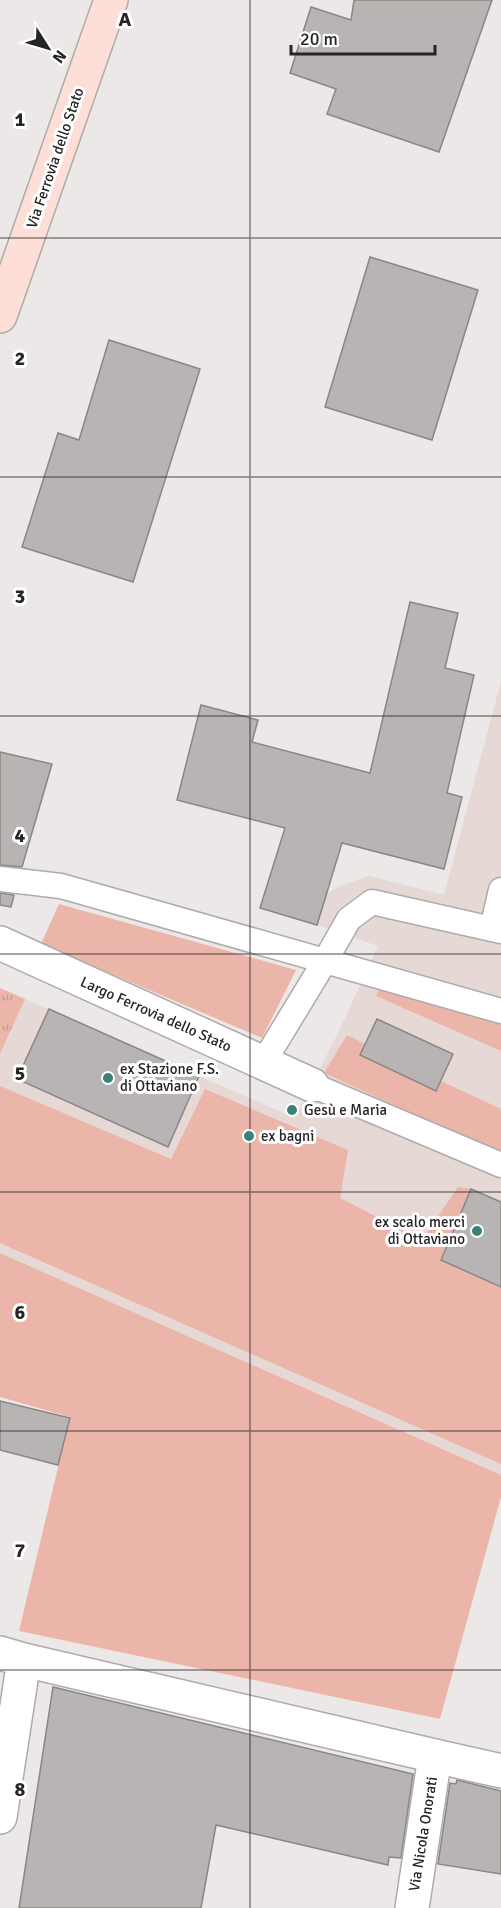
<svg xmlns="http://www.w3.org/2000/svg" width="501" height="1908" font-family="Signika,sans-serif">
	<defs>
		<pattern id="park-tufts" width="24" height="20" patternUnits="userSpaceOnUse" patternTransform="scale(1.5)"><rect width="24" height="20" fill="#ebb6a9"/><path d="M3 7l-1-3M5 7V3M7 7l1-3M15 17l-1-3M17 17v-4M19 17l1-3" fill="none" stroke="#c99c91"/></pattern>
	</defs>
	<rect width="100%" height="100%" fill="#ece8e7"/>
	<path fill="#e5d8d5" d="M501,681V1475L0,1253V1054L25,999L49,1009L17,1079L167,1147L199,1076L295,1118L339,1031L378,946L317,925L326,894L343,885L369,876L444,895Z"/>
	<g fill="#ebb6a9">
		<path d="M59,904L296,970L262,1038L41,944Z"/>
		<path d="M381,985L501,1022V1051L376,996Z"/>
		<path d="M347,1035L365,1044L360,1055L436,1091L441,1081L501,1109V1154L324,1073Z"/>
		<path d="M0,1086L171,1159L205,1089L348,1150L340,1198L422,1240L458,1187L471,1189L501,1202V1464L0,1243Z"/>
		<path d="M0,1253L501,1475V1497L440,1719L19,1631L70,1417L0,1397Z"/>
	</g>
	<path fill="url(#park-tufts)" d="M0,988L25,999L0,1054Z"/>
	<g fill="#b7b4b3" stroke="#8a8685" stroke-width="1.5">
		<path d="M354,0H492L439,152L327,114L336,89L290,73L311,7L351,20Z"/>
		<path d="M370,257L478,290L432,440L325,407Z"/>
		<path d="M109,340L200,369L133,582L22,547L58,433L79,440Z"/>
		<path d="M410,602L458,613L445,668L474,675L447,793L462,797L444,869L342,843L317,925L260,908L285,828L177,800L201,705L258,720L252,742L370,773Z"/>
		<path d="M0,752L52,764L22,867L0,865Z"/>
		<path d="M0,893L14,895L11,907L0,905Z"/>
		<path d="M49,1009L199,1076L168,1147L17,1079Z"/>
		<path d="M377,1019L453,1054L436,1091L360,1055Z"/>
		<path d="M471,1189L501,1202V1287L441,1260Z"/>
		<path d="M0,1401L70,1418L58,1465L0,1450Z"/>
		<path d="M53,1687L413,1774L401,1858L389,1857L388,1865L216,1825L201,1908H19Z"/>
		<path d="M457,1780L501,1791V1874L438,1864L450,1783L456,1784Z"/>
	</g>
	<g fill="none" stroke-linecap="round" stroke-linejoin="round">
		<g stroke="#aeabaa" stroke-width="27">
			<g id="service">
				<path d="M0,879L61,886L325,961L349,919L372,902L501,931"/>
				<path d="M492,929L501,890"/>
				<path d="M263,1063L325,961L501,1011"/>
				<path d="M312,1085L501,1165"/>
			</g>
		</g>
		<g stroke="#aeabaa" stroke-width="36">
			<g id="minor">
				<path d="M0,943L312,1085"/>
				<path d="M0,1653L24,1660L0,1817"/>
				<path d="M24,1660L435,1756"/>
				<path d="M412,1908L435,1756L501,1771"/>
			</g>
		</g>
		<g stroke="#aeabaa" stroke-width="36">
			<path id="secondary" d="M0,316L111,0"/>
		</g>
		<use href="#service" stroke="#fff" stroke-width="24"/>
		<use href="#minor" stroke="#fff" stroke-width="33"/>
		<use href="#secondary" stroke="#fedfd7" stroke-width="33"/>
	</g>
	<path fill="none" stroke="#262424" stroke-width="1.5" stroke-opacity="0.55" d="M250,0V1908M0,238H501M0,477H501M0,716H501M0,954H501M0,1192H501M0,1431H501M0,1670H501"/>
	<g fill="#3b8178" stroke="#fff" stroke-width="2">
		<circle cx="108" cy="1078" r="6"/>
		<circle cx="292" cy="1110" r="6"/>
		<circle cx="249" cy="1136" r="6"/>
		<circle cx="477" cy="1231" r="6"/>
	</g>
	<g text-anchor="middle" stroke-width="6" stroke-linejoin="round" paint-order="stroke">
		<g font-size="15" fill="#262424" stroke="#fff">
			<text transform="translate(55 158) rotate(-71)" y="5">Via Ferrovia dello Stato</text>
			<text transform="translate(156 1014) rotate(24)" y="5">Largo Ferrovia dello Stato</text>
			<text transform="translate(423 1834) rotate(-81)" y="5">Via Nicola Onorati</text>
		</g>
		<g font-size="15" fill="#262424" stroke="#fff" text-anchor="start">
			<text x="120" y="1074">ex Stazione F.S.<tspan x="120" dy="17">di Ottaviano</tspan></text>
			<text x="304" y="1115">Gesù e Maria</text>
			<text x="261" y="1141">ex bagni</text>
			<text x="465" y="1227" text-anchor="end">ex scalo merci<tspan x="465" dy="17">di Ottaviano</tspan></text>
		</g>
	</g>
	<g font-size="20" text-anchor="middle" font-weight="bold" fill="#262424" stroke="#fff" stroke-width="6" stroke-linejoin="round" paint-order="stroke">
		<text x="125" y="26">A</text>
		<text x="20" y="126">1</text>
		<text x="20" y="365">2</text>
		<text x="20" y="603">3</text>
		<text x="20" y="842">4</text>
		<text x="20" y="1080">5</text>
		<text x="20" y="1319">6</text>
		<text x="20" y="1557">7</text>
		<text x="20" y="1796">8</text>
	</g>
	<g transform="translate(48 48) rotate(127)" stroke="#ffffff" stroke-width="4.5" paint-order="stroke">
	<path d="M0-4.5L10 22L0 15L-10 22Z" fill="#262424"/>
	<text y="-9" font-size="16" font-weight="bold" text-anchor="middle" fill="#262424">N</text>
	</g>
	<path d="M291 45v9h144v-9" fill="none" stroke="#262424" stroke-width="3"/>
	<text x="300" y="45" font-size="18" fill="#262424" stroke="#ffffff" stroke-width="4.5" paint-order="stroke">20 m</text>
</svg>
